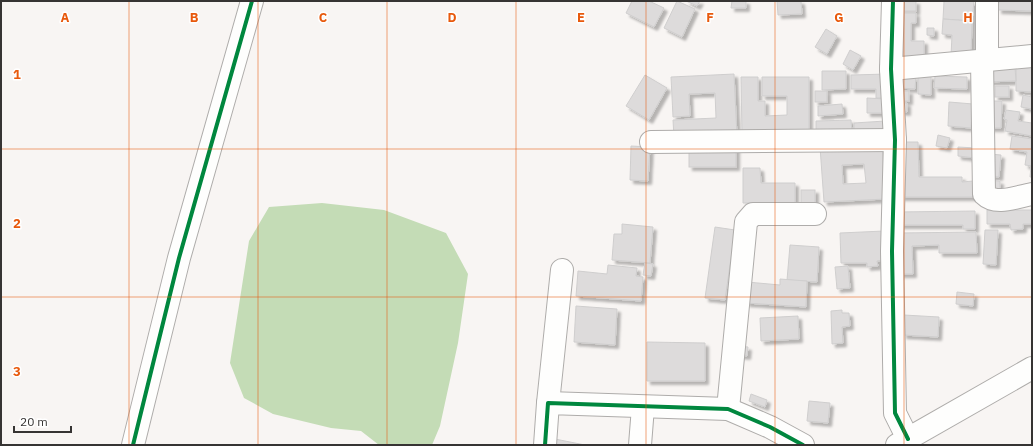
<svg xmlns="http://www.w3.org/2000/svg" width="1033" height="446" font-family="'IBM Plex Sans',sans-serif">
	<defs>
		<filter id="shadow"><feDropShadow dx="3.5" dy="3.5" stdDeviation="1" flood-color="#0004"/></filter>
	</defs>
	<rect width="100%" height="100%" fill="#f8f5f3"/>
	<path fill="#c4dcb6" d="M322,203L384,210L446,233L468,274L458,343L440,426L432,445H379L361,431L331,428L273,414L244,398L230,363L249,241L269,207Z"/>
	<g fill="#dddbdb" stroke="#cfcece" fill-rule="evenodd" filter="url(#shadow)">
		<path d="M632,1H649L664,8L654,27L626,13Z"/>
		<path d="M677,1L695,9L682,37L664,28Z"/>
		<path d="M686,1H700L697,6Z"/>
		<path d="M732,1H746V8H731Z"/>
		<path d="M777,1H801L802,14L778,15Z"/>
		<rect x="897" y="1" width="19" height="10"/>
		<path d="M944,1H974L972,21L943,19Z"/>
		<path d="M999,1H1032V11L998,10Z"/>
		<path d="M898,13H916V23H911V41H924V62L913,56H897Z"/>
		<path d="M943,19L972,21L971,57L951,56L952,35L942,34Z"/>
		<path d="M927,28H934V36L927,35Z"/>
		<path d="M826,29L837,36L827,54L815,47Z"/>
		<path d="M850,50L861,56L853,70L843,64Z"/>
		<path d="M1016,64H1032V92L1016,91Z"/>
		<path d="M1015,67L1016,81L985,82L984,68Z"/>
		<path d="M822,71H846V89L822,90Z"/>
		<path d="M734,74L737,136L674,138L673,120L716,118L715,93L689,94L690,116L673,117L671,77Z"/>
		<path d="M887,74L888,98H876V89H851V75Z"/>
		<path d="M645,75L667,88L649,120L626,106Z"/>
		<path d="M899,76H916L915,89L899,88Z"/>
		<path d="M918,76H931V95L918,94Z"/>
		<path d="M935,76L967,77V89L934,88Z"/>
		<path d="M741,77H758V101H765V116L787,115V96H762V77H809V135H742Z"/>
		<rect x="995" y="86" width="14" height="11"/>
		<rect x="815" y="91" width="12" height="11"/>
		<rect x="899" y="91" width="10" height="10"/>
		<path d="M1023,95L1032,97V109L1021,107Z"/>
		<path d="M867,98L888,99L887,113H867Z"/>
		<path d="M989,101H1002L1001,128H988Z"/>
		<path d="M949,102L973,104L971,128L948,126Z"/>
		<path d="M899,103H907V112L898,111Z"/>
		<path d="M842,104L843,114L818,116V106Z"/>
		<path d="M1006,110L1020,112L1018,121L1032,123V136L1005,131L1007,120L1004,119Z"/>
		<path d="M851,120L852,133L816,134V121Z"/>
		<path d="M885,121V132L854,133V123Z"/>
		<path d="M938,135L950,138L947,148L936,146Z"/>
		<path d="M1012,136L1032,139V166L1025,165L1027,152L1010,149Z"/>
		<path d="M900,142H918L919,177H962V182L973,181V197H901Z"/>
		<path d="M882,143L886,199L824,202L820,147ZM864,164L866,183L843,184L842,165Z"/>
		<path d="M631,146L650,147L648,181L630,180Z"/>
		<rect x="689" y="146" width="47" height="21"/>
		<path d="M958,147L976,148L975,158L958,156Z"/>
		<path d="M990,154L1001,155L999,177L988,176Z"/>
		<path d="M1031,166H1032V177H1030Z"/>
		<path d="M743,168H760L761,183H795V203H743Z"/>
		<path d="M986,180L1000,181V190H986Z"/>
		<rect x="801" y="190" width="14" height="13"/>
		<path d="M987,210H1032V224H1023V229L1011,230L1010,224H987Z"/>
		<path d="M975,211V229H963V225H896V212Z"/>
		<path d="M622,224L653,227L650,263L612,260L614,234H622Z"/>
		<path d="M715,227L735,230L725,300L705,298Z"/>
		<path d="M985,230H998L996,265L983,264Z"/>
		<path d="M884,231L885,260L877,261L878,266L867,267V263H841L840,233Z"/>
		<path d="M976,232L977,253H939V245L912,246L913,274H899L898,233Z"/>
		<path d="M790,245L819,247L817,282L787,280Z"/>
		<path d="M645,263L653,264L651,276L643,275Z"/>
		<path d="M608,265L637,268L636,276L643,277L641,301L576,296L578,271L607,274Z"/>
		<path d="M848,266L850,288L837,289L835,267Z"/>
		<path d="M780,279L807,281L806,307L746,303L747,282L780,285Z"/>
		<path d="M957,292L974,294L973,306L956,304Z"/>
		<path d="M576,306L617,309L615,345L574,342Z"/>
		<path d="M842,310V313H849L850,326L842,327L843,343L832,344L831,311Z"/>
		<path d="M904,315L939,317L938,337L903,335Z"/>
		<path d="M798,316L799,339L761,341L760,318Z"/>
		<path d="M647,342L705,343V381H647Z"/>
		<path d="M737,346L748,347L747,356L737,355Z"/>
		<path d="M751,394L767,400L765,407L749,401Z"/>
		<path d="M809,401L830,403L828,423L807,421Z"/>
		<path d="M550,438L585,445H548Z"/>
	</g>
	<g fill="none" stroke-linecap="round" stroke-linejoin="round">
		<g stroke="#aeacaa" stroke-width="24">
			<g id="minor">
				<path d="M893,1L891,69L895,140L892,251L895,413L908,439"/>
				<path d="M982,60L984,194C996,206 1016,197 1032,194"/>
				<path d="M987,60V1"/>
				<path d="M891,69L1032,56"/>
				<path d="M651,142L895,140"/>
				<path d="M548,403L562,270"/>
				<path d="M728,409L746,222L753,214H815"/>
				<path d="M133,445L179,258L252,1"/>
				<path d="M545,445L548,403L728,409L770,427L803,445"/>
				<path d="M640,445L643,407"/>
				<path d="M897,445L1032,368"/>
			</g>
		</g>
		<use href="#minor" stroke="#fefefd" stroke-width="22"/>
		<g stroke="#fff" stroke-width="6">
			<g id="cycleway">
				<path d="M893,1L891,69L895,140L892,251L895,413L908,439"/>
				<path d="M133,445L179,258L252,1"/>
				<path d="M545,445L548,403L728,409L770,427L803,445"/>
			</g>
		</g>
		<use href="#cycleway" stroke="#00873e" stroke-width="4"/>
	</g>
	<path fill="none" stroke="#e8590c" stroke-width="1" stroke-opacity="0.55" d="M129,1V445M258,1V445M387,1V445M516,1V445M646,1V445M775,1V445M904,1V445M1,149H1032M1,297H1032"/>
	<g font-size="13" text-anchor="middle" font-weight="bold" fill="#e8590c" stroke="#fff" stroke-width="3" stroke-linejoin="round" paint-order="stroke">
		<text x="65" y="22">A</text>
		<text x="194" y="22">B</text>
		<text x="323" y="22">C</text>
		<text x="452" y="22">D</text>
		<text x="581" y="22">E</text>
		<text x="710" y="22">F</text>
		<text x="839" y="22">G</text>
		<text x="968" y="22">H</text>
		<text x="17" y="79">1</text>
		<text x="17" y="228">2</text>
		<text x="17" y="376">3</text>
	</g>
	<rect width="1033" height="446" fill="none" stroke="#363433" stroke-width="4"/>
	<path d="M14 426v6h57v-6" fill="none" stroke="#363433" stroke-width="2"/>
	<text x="20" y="426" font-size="12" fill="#363433" stroke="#ffffff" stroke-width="3" paint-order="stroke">20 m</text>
</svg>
